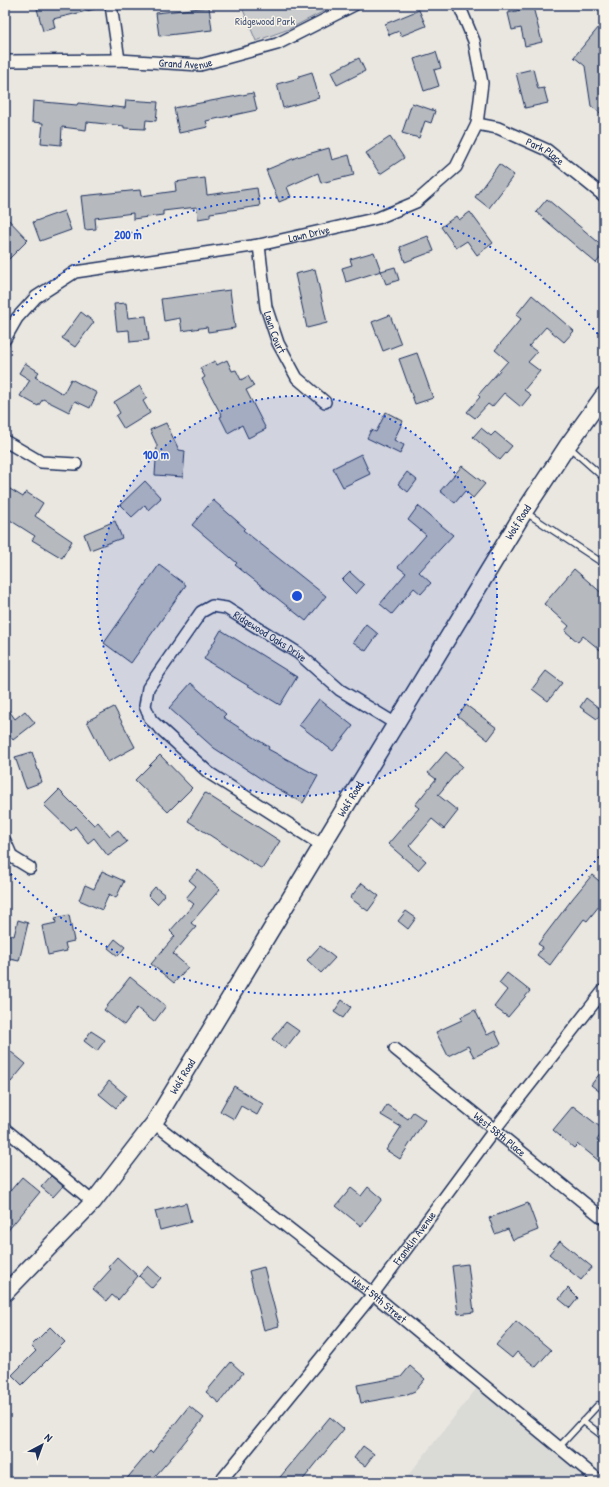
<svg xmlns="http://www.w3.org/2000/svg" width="609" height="1487" font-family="'Patrick Hand',sans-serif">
	<rect width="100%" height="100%" fill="#eae7e0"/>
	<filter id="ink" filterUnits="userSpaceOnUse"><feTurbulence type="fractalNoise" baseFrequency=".025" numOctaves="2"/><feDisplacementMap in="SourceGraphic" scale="8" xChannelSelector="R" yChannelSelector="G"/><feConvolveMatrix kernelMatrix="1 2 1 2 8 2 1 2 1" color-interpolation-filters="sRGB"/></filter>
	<g filter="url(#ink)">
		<path fill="#dadad6" d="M477,1388L592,1482H403Z"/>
		<path fill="#cbcccd" stroke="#737e96" d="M241,5H336L289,29L256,41Z"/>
		<g fill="#b6babf" stroke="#1b2f5e">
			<path d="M36,5H95V9L53,19L55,28L43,31Z"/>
			<path d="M209,7L212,30L159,36L156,13Z"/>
			<path d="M533,7L542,42L525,46L521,28L512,30L508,13Z"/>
			<path d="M419,10L426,26L401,36L399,31L389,35L385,24Z"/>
			<path d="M604,21V116L591,106L585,66L574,57Z"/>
			<path d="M436,52L441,68L434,70L439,86L424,91L414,59Z"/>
			<path d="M359,58L365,71L337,85L331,72Z"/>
			<path d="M533,69L538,89L544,88L548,103L525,108L516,73Z"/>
			<path d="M312,72L319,98L283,108L277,84L299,78V76Z"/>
			<path d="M253,93L257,110L206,121L208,127L179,133L174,108Z"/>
			<path d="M126,100L158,102L156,121L146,120L145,129L124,128V126L87,122L86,130L62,127L61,145L41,143L43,123L32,122L33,101L77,105L78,103L125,108Z"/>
			<path d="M412,103L435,111L431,123L425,121L419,138L402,133Z"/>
			<path d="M390,137L404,158L380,174L366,153Z"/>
			<path d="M329,148L332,160L349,155L354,175L321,183L318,173L287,187L291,197L279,202L266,170L297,157Z"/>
			<path d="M499,164L514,175L489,208L475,197Z"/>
			<path d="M205,178L207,195L257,188L260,206L210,213V217L198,219L197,207L163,211V215L133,219V213L95,218L96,229L85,230L81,196L140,190L141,196L176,191L175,182Z"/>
			<path d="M547,199L604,247V254L596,263L536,212Z"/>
			<path d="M64,211L71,230L40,241L33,222Z"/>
			<path d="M470,212L493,243L477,255L467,241L456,248L441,227L456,216L459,220Z"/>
			<path d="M5,216L28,240L5,263Z"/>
			<path d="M428,236L434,251L405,262L400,247Z"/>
			<path d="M374,252L381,271L346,282L342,268L352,265L350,259Z"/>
			<path d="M395,267L399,280L386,284L381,271Z"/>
			<path d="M315,269L327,323L307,328L295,274Z"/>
			<path d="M230,290L235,328L208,332L207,327L182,331L180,318L164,321L161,299Z"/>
			<path d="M532,295L574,331L564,342L546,327L529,346L537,352L528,362L540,371L524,390L531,395L521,407L504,393L492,407L488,404L475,418L467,412L480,397L478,395L508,361L495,350L521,319L516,315Z"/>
			<path d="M126,303L128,318L146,316L149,340L130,342L129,330L117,331L114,304Z"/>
			<path d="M81,312L94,322L75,347L62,338Z"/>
			<path d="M390,315L401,344L383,351L372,322Z"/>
			<path d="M417,353L433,398L415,404L399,359Z"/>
			<path d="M227,360L232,371L236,370L241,380L248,376L254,386L246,390L266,429L248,438L242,425L228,433L220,417L222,416L202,379L205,377L200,368L215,361L217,365Z"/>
			<path d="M25,363L39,372L35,377L63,394L71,379L97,393L90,408L75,401L69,412L43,399L38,406L20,396L30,380L19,373Z"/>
			<path d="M140,386L147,398L143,401L150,413L124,429L116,416L120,413L114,402Z"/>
			<path d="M386,412L403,421L394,440L404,445L400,454L367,438L371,430L376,432Z"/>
			<path d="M166,423L179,450L185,451L183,477L155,475L157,445L150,430Z"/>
			<path d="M481,428L491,436L495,432L512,446L500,460L473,437Z"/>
			<path d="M361,454L370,474L343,487L333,468Z"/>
			<path d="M462,466L485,484L473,498L465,491L455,503L440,491Z"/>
			<path d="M407,472L417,480L408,492L398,484Z"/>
			<path d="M145,481L161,498L148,510L145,505L132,517L120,505Z"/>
			<path d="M5,486L23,497L26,492L43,503L35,516L72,541L62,558L32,540L35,536L5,517Z"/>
			<path d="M213,500L245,528L243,530L326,596L306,621L235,565L237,563L192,525Z"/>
			<path d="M418,506L453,535L419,572L431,583L421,594L414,588L392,614L380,604L406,573L398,567L426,535L408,520Z"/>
			<path d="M115,521L122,538L90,550L84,534Z"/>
			<path d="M159,565L186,585L131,663L104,643Z"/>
			<path d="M574,569L604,595V653L583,636L578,642L565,631L569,626L544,604Z"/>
			<path d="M350,572L364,585L356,594L342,580Z"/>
			<path d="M366,624L378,634L366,651L353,642Z"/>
			<path d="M221,630L297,677L280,705L204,659Z"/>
			<path d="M546,671L562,683L548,701L532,689Z"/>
			<path d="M191,683L226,714L223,717L269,747L268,749L318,776L303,803L266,782L214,748L169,708Z"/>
			<path d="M586,698L603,711L597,719L580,707Z"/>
			<path d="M319,699L353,726L333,751L299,725Z"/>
			<path d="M5,705L15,719L25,711L35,723L13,740L5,729Z"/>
			<path d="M466,705L497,728L488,740L458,716Z"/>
			<path d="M114,707L135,747L108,762L87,721Z"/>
			<path d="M32,752L42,782L26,788L15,757Z"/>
			<path d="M446,752L462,766L438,795L458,811L444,829L432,819L409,846L426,861L418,870L388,844L419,808L415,805L436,779L428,773Z"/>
			<path d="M160,755L192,788L168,812L135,780Z"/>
			<path d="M59,790L94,825L98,822L110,836L118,830L127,842L108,856L94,838L88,843L75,826L71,831L44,805Z"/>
			<path d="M205,793L280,841L262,869L188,821Z"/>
			<path d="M198,870L220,889L191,923L196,927L173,954L188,967L174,983L151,964L175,936L170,931L194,904L186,898L196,886L189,880Z"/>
			<path d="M102,871L124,881L116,898L109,894L102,910L79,900L85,885L94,889Z"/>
			<path d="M592,875L604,885V900L587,921L584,919L550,965L537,955L543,947L538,944L573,898Z"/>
			<path d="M362,883L379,896L368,911L350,898Z"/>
			<path d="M155,887L165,895L157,904L148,895Z"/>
			<path d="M406,911L416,918L408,929L398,921Z"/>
			<path d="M69,915L74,941L65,943L67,951L48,955L42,926L56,923L55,918Z"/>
			<path d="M18,920L28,923L19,961L5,958V934L14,936Z"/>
			<path d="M115,939L125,947L118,956L108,948Z"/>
			<path d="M320,946L335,958L321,973L307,960Z"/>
			<path d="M507,973L530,991L508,1017L494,1007L507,990L499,983Z"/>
			<path d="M130,977L166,1006L154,1022L137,1008L124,1025L104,1010Z"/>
			<path d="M342,1000L351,1007L343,1018L334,1012Z"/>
			<path d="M475,1010L487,1035L495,1031L501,1044L474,1057L468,1046L448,1056L436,1032L462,1020L461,1017Z"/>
			<path d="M286,1022L299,1031L285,1049L272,1039Z"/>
			<path d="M91,1031L105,1040L97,1051L84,1041Z"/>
			<path d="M5,1047L26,1064L11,1082L5,1077Z"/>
			<path d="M604,1068V1095L591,1085Z"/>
			<path d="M109,1081L126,1095L116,1108L99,1094Z"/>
			<path d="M234,1086L263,1104L257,1115L241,1106L234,1119L220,1111Z"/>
			<path d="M387,1105L408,1119L413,1112L425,1120L400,1159L386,1150L401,1127L381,1115Z"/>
			<path d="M573,1106L604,1130L597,1140L604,1145V1165L578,1144L574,1148L553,1130Z"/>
			<path d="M51,1176L63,1186L53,1197L41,1187Z"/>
			<path d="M22,1177L40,1192L5,1234V1197Z"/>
			<path d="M368,1187L382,1199L361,1226L336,1206L351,1188L361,1196Z"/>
			<path d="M186,1203L191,1222L160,1230L155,1211Z"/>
			<path d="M528,1203L538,1230L513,1240L508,1229L495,1234L489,1218Z"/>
			<path d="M560,1241L592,1267L581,1280L549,1254Z"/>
			<path d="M117,1257L138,1276L118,1300L112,1295L107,1301L93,1289L111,1269L108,1267Z"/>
			<path d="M468,1264L474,1312L458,1314L452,1266Z"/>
			<path d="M148,1266L161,1278L152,1288L139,1276Z"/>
			<path d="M264,1267L279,1326L264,1330L249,1271Z"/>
			<path d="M568,1288L578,1298L570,1308L559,1299Z"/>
			<path d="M516,1321L551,1350L536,1367L517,1352L512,1358L496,1345Z"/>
			<path d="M50,1327L65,1342L22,1385L12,1375L36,1351L31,1346Z"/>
			<path d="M231,1362L243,1373L219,1403L206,1392Z"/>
			<path d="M410,1366L425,1379L415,1391L405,1395L361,1403L357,1385L401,1377Z"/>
			<path d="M189,1406L204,1418L178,1450L150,1482H124L150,1451L152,1453Z"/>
			<path d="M330,1417L344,1429L301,1482H276Z"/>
			<path d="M363,1446L374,1454L365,1466L354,1458Z"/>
		</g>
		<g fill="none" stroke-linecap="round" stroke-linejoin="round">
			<g stroke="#1b2f5e" stroke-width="8">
				<g id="lane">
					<path d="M568,446L604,478"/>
					<path d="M525,512L604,564"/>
					<path d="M583,1421L604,1437"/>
					<path d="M559,1447L598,1405L604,1410"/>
				</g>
			</g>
			<g stroke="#1b2f5e" stroke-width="14">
				<g id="street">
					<path d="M111,5L119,60"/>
					<path id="s1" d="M5,63L11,61L119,60L200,65L277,44L354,5"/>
					<path id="s2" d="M477,124L498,128L547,150L604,196"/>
					<path id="s3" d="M259,245L266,307L278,343L297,378L325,402"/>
					<path id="s4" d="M5,339L17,318L36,297L75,272L259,245L378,218L416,202L456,167L477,124L482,83L474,41L459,5"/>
					<path d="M5,441L41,462L76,464"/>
					<path d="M5,841L12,857L30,868"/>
					<path id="s5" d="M323,846L209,773L151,720L145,706L148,688L201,612L212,606L226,608L298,653L340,690L396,724"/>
					<path id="s6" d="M395,1049L604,1219"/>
					<path id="s7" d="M154,1123L373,1294L601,1482"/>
					<path d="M5,1129L93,1202"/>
					<path id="s8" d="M220,1482L373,1294L495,1129L604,990"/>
				</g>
			</g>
			<g stroke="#1b2f5e" stroke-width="19">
				<g id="secondary">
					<path id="s9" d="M5,1293L93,1202L154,1123L524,512L568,445L604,395"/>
				</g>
			</g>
			<use href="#lane" stroke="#f7f3e8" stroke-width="5.5"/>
			<use href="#street" stroke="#f7f3e8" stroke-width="11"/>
			<use href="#secondary" stroke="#f7f3e8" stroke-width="16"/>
		</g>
	</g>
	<circle cx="297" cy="596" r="200" fill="#1d4ed8" fill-opacity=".12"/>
	<g fill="none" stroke="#1d4ed8" stroke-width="2" stroke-dasharray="2 4">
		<circle cx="297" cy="596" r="200"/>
		<path d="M603 852A399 399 0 0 1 5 868M5 324A399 399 0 0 1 603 340"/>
	</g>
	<g text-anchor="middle" stroke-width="3" stroke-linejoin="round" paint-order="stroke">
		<g font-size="11" fill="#47567a" stroke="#f7f3e8">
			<text x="265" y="25">Ridgewood Park</text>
		</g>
		<g font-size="11" fill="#1b2f5e" stroke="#f7f3e8">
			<text dy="4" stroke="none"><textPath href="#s1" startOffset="181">Grand Avenue</textPath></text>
			<text dy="4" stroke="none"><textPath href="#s2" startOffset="74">Park Place</textPath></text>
			<text dy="4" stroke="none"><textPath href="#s4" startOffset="336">Lawn Drive</textPath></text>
			<text dy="4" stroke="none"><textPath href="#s3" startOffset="89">Lawn Court</textPath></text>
			<text dy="4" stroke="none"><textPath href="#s9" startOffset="929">Wolf Road</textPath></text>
			<text dy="4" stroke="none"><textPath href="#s5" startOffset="419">Ridgewood Oaks Drive</textPath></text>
			<text dy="4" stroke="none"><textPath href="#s9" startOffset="605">Wolf Road</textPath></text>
			<text dy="4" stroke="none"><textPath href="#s9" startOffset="281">Wolf Road</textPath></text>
			<text dy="4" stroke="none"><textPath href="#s6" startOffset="135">West 58th Place</textPath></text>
			<text dy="4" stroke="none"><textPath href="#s8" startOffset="312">Franklin Avenue</textPath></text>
			<text dy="4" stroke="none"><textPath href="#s7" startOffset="286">West 59th Street</textPath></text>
		</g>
	</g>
	<circle cx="297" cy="596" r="6" fill="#1d4ed8" stroke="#f7f3e8" stroke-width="2"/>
	<g font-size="12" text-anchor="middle" font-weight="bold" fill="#1d4ed8" stroke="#f7f3e8" stroke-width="3" stroke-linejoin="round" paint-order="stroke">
		<text x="128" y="239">200 m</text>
		<text x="156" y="459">100 m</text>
	</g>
	<rect width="609" height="1487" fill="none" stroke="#f7f3e8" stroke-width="20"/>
	<rect x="10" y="10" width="589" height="1467" fill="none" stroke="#1b2f5e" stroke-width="1.5" filter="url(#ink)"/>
	<g transform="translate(42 1445) rotate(41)" stroke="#f7f3e8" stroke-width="3" paint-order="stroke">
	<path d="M0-3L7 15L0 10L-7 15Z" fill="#1b2f5e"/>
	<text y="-6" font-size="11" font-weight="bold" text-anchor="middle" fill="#1b2f5e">N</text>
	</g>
</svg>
